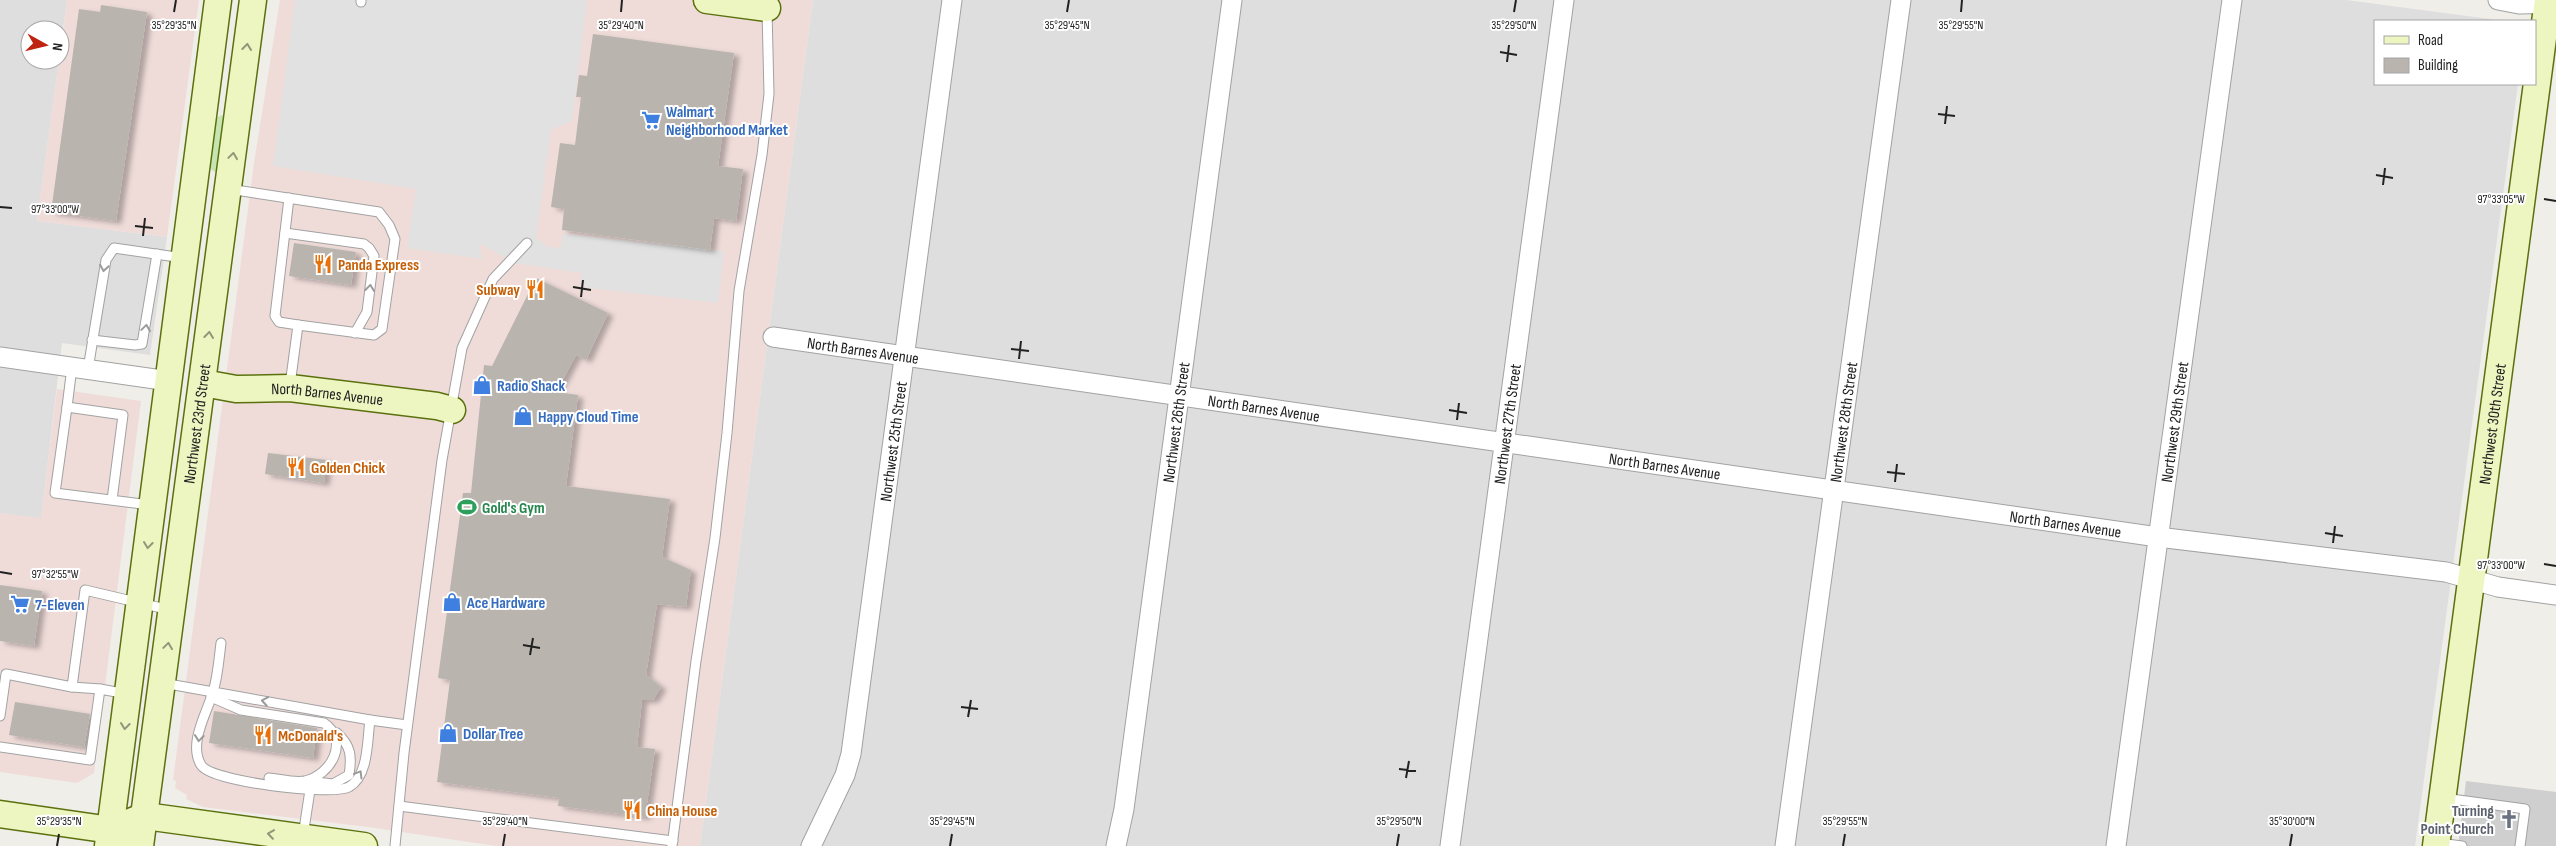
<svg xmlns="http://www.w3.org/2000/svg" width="2556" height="846" font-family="'Sofia Sans Condensed',sans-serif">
	<defs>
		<filter id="shadow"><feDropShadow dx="5.5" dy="3" stdDeviation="2.5" flood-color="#0004"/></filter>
	</defs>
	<rect width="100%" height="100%" fill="#f0eee8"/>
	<g fill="#dedede">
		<path d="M0,0H67L60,50V30H30V60H59L37,221L167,237L150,355L62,343L41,519L0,513Z"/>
		<path d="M813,0H2346L2505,21H2375V84H2518L2415,846H700Z"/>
	</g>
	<g fill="#efdcd9">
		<path d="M67,0H199L167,237L37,221Z"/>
		<path d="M280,0H813L700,846H496L368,827L203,807L186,799L187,795L175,788L176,781L173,780L254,163Z"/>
		<path d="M57,389L141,401L94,773L77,783L0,772V513L41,518Z"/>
	</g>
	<path fill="#cfcfcf" d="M2466,781L2556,792V846H2458Z"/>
	<path fill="#c6e5b3" d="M222,115L226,120L217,171L215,172L208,167L214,119Z"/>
	<path fill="#e1e1e1" d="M295,0H587L572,121L551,130L536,238L548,247L560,248L563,234L724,251L718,303L581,287V273L515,263L479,243L482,259L407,248L416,189L273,166Z"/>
	<g fill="#b9b4ae" filter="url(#shadow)">
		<path d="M101,5L147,12L116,221L51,212L79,9L100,12Z"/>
		<path d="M593,34L734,53L718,166L743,169L736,221L714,218L710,250L562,230L564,209L551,207L560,143L575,145L581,97H576L579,75L587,76Z"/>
		<path d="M294,243L356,252L351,285L289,276Z"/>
		<path d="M536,278L608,313L586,360L576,355L556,392L578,395L566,486L670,499L662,557L691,570L686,607L657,604L646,675L661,687L653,700H642L637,747L655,749L645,817L558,806L559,798L437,782L450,680L438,678L463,493H471L484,365L492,366Z"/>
		<path d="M268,453L327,460L324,483L265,474Z"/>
		<path d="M0,585L42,591L34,646L0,641Z"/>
		<path d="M15,702L90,714L84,747L9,735Z"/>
		<path d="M214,711L317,728L313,758L209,743Z"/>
	</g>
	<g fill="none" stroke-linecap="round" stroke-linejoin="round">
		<g stroke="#a2a2a2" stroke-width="11">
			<g id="lane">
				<path d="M361,2V0"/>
				<path d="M229,189L379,212L389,225L395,239L382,329L374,335L298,325L290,385"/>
				<path d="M289,198L275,316L279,322L298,325"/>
				<path d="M285,233L364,244L369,248L374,256L367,312L355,333"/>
				<path d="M92,340L135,345L142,344L157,254"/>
				<path d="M88,369L106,260L114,248L183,258"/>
				<path d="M67,407L72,367"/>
				<path d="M112,500L123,415L67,407L55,493L150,505"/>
				<path d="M163,683L370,720C367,741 369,775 349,787C332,796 211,782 201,765C188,743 207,713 213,692C218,676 219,658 221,643"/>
				<path d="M72,687L100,689"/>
				<path d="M211,697L241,710L324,723C350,741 331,775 305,781C294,783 280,779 269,778"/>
				<path d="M0,716L6,674L72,687L85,590L170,610"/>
				<path d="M370,720L407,725"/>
				<path d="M0,747L90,760L100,689L127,694"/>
				<path d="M307,781L333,784L349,775C352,756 351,746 337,733"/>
				<path d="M2444,798L2525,809L2520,846"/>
				<path d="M399,806L673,841"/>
				<path d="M303,836L310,790"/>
				<path d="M2439,843L2462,846"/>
				<path d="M395,846L404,753L442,460L462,348L493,279L527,243"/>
				<path d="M672,846L696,661L715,538L727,433L739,291L762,155L769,94L767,10"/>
			</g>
		</g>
		<g stroke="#a2a2a2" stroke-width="21">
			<g id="street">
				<path d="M2498,0L2519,4L2556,3"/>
				<path id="s1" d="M773,337L2158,537L2446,572L2498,587L2556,595"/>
				<path d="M0,357L169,381"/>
				<path id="s2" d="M811,846L845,775L851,754L952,0"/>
				<path id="s3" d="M1116,846L1124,809L1232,0"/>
				<path id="s4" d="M1450,846L1564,0"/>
				<path id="s5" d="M1785,846L1901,0"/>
				<path id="s6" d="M2116,846L2232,0"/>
			</g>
		</g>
		<g stroke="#5b710e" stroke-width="29">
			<g id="secondary">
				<path d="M707,0L767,8"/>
				<path id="s7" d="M203,383L236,389L290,388L437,406L452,410"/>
				<path d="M0,814L111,830L125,837"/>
				<path d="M130,822L145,816L364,846"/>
				<path d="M108,846L218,0"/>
				<path id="s8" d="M140,846L253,0"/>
				<path id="s9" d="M2436,846L2548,0"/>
			</g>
		</g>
		<use href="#lane" stroke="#fff" stroke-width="9"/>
		<use href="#street" stroke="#fff" stroke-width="19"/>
		<use href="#secondary" stroke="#edf5c1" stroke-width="26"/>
	</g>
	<defs><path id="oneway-chevron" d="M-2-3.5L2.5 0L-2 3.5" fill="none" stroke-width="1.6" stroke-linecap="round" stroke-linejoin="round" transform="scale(1.25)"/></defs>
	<g stroke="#919679">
		<use href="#oneway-chevron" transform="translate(247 47) rotate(-83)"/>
		<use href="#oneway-chevron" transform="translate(233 156) rotate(-82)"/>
		<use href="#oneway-chevron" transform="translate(209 335) rotate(-83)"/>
		<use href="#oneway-chevron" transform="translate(148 545) rotate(97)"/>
		<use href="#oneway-chevron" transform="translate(168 646) rotate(-82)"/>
		<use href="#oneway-chevron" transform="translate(125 726) rotate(97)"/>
		<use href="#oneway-chevron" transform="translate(271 834) rotate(-172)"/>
	</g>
	<g stroke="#9b9b9b">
		<use href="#oneway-chevron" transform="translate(104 268) rotate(99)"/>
		<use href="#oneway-chevron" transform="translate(370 288) rotate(-83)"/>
		<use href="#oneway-chevron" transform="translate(146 328) rotate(-82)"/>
		<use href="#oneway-chevron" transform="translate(265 701) rotate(-170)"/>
		<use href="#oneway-chevron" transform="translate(199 738) rotate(96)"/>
		<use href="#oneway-chevron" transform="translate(359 774) rotate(-59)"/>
	</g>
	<path fill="none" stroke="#212121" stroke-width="2" d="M174,12L176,0M621,12L622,0M1067,12L1069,0M1514,12L1516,0M1961,12L1962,0M1500,52L1517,55M1507,62L1509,45M1938,114L1955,116M1945,124L1947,106M2376,175L2393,178M2383,185L2385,168M2544,199L2556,201M0,207L12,208M135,226L153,228M143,236L145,218M573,287L591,290M581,297L583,280M1011,349L1029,351M1019,359L1021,341M1449,410L1467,413M1457,420L1459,403M1887,472L1905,474M1895,482L1897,464M2325,533L2343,536M2333,543L2335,526M2544,564L2556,566M0,572L12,574M523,645L540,648M530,655L533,638M961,707L978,709M968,717L971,700M1399,769L1416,771M1406,778L1409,761M57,846L59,834M503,846L505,834M950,846L952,834M1397,846L1399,834M1843,846L1845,834M2290,846L2292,834"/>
	<defs>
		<g id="supermarket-bare" transform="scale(1.5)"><path d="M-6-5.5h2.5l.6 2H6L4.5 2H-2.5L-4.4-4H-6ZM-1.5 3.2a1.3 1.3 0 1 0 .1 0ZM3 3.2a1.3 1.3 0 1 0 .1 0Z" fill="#3f7fe0" stroke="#fff" stroke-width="2.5" paint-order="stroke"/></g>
		<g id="restaurant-bare" transform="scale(1.5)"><path d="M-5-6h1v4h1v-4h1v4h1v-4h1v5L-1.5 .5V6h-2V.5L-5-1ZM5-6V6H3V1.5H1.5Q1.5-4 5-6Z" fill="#e8710a" stroke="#fff" stroke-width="2.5" paint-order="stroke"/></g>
		<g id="shop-bare" transform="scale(1.5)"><path d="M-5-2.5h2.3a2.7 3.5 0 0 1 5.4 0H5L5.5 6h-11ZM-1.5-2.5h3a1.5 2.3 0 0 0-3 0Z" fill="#3f7fe0" stroke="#fff" stroke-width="2.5" paint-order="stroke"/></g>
		<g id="stadium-bare" transform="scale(1.5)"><path d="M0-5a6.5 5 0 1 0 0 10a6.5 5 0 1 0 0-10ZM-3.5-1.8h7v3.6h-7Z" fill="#2e9e5b" stroke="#fff" stroke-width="2.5" paint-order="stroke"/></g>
		<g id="church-bare" transform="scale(1.5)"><path d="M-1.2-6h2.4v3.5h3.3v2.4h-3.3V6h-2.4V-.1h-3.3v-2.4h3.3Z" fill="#6b7280" stroke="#fff" stroke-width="2.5" paint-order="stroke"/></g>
	</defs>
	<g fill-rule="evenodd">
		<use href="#supermarket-bare" x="651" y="120"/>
		<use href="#restaurant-bare" x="323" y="264"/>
		<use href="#restaurant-bare" x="535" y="289"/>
		<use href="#shop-bare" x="482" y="385"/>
		<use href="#shop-bare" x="523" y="416"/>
		<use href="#restaurant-bare" x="296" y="467"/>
		<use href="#stadium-bare" x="467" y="507"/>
		<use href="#shop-bare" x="452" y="602"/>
		<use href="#supermarket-bare" x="20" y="604"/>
		<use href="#shop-bare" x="448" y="733"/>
		<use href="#restaurant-bare" x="263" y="735"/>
		<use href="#restaurant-bare" x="632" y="810"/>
		<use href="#church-bare" x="2509" y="819"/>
	</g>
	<g text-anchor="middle" stroke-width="4" stroke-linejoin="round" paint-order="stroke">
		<g font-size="16" font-weight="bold" fill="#366cbe" stroke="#fff" text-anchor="start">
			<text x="666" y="117">Walmart<tspan x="666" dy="18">Neighborhood Market</tspan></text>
			<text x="497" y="391">Radio Shack</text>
			<text x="538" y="422">Happy Cloud Time</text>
			<text x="467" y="608">Ace Hardware</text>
			<text x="35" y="610">7-Eleven</text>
			<text x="463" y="739">Dollar Tree</text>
		</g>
		<g font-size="16" font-weight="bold" fill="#c56008" stroke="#fff" text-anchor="start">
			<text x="338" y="270">Panda Express</text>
			<text x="520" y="295" text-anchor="end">Subway</text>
			<text x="311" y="473">Golden Chick</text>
			<text x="278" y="741">McDonald's</text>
			<text x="647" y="816">China House</text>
		</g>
		<g font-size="16" fill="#212121" stroke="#fff">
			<text dy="6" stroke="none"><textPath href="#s1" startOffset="91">North Barnes Avenue</textPath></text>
			<text dy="6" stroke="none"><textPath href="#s7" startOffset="125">North Barnes Avenue</textPath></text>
			<text dy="6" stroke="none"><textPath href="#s1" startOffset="496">North Barnes Avenue</textPath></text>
			<text dy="6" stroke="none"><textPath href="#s8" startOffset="426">Northwest 23rd Street</textPath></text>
			<text dy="6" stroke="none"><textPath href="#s3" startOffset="428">Northwest 26th Street</textPath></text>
			<text dy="6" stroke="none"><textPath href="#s4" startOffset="426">Northwest 27th Street</textPath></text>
			<text dy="6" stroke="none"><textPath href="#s5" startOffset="428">Northwest 28th Street</textPath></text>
			<text dy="6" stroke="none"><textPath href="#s6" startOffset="428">Northwest 29th Street</textPath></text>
			<text dy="6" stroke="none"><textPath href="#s9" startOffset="426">Northwest 30th Street</textPath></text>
			<text dy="6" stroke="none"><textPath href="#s2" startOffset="416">Northwest 25th Street</textPath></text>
			<text dy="6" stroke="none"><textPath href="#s1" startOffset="901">North Barnes Avenue</textPath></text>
			<text dy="6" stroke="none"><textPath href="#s1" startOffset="1306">North Barnes Avenue</textPath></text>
		</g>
		<g font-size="16" font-weight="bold" fill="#27864d" stroke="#fff" text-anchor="start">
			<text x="482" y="513">Gold's Gym</text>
		</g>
		<g font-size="16" font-weight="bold" fill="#5b616d" stroke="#fff" text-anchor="end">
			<text x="2494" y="816">Turning<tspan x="2494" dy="18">Point Church</tspan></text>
		</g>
	</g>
	<g font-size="12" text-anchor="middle" fill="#212121" stroke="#fff" stroke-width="4" stroke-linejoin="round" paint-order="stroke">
		<text x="174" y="29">35°29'35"N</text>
		<text x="621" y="29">35°29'40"N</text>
		<text x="1067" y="29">35°29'45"N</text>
		<text x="1514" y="29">35°29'50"N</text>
		<text x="1961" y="29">35°29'55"N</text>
		<text x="2501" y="203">97°33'05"W</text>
		<text x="55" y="213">97°33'00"W</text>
		<text x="2501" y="569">97°33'00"W</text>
		<text x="55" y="578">97°32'55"W</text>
		<text x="59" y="825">35°29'35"N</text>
		<text x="505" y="825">35°29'40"N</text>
		<text x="952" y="825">35°29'45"N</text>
		<text x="1399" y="825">35°29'50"N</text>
		<text x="1845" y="825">35°29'55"N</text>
		<text x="2292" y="825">35°30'00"N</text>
	</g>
	<rect x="2374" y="20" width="162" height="65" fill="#ffffff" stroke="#a6a6a6"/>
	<rect x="2384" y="36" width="25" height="8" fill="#edf5c1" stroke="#a6a6a6"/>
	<text x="2418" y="45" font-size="15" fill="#212121">Road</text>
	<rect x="2384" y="58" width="25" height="15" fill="#b9b4ae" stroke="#a6a6a6"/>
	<text x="2418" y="70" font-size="15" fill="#212121">Building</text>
	<g transform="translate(45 45) rotate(98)"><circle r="24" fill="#ffffff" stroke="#a6a6a6"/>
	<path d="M0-4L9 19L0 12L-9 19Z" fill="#c02411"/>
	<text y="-8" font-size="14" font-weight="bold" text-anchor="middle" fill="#212121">N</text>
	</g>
</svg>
